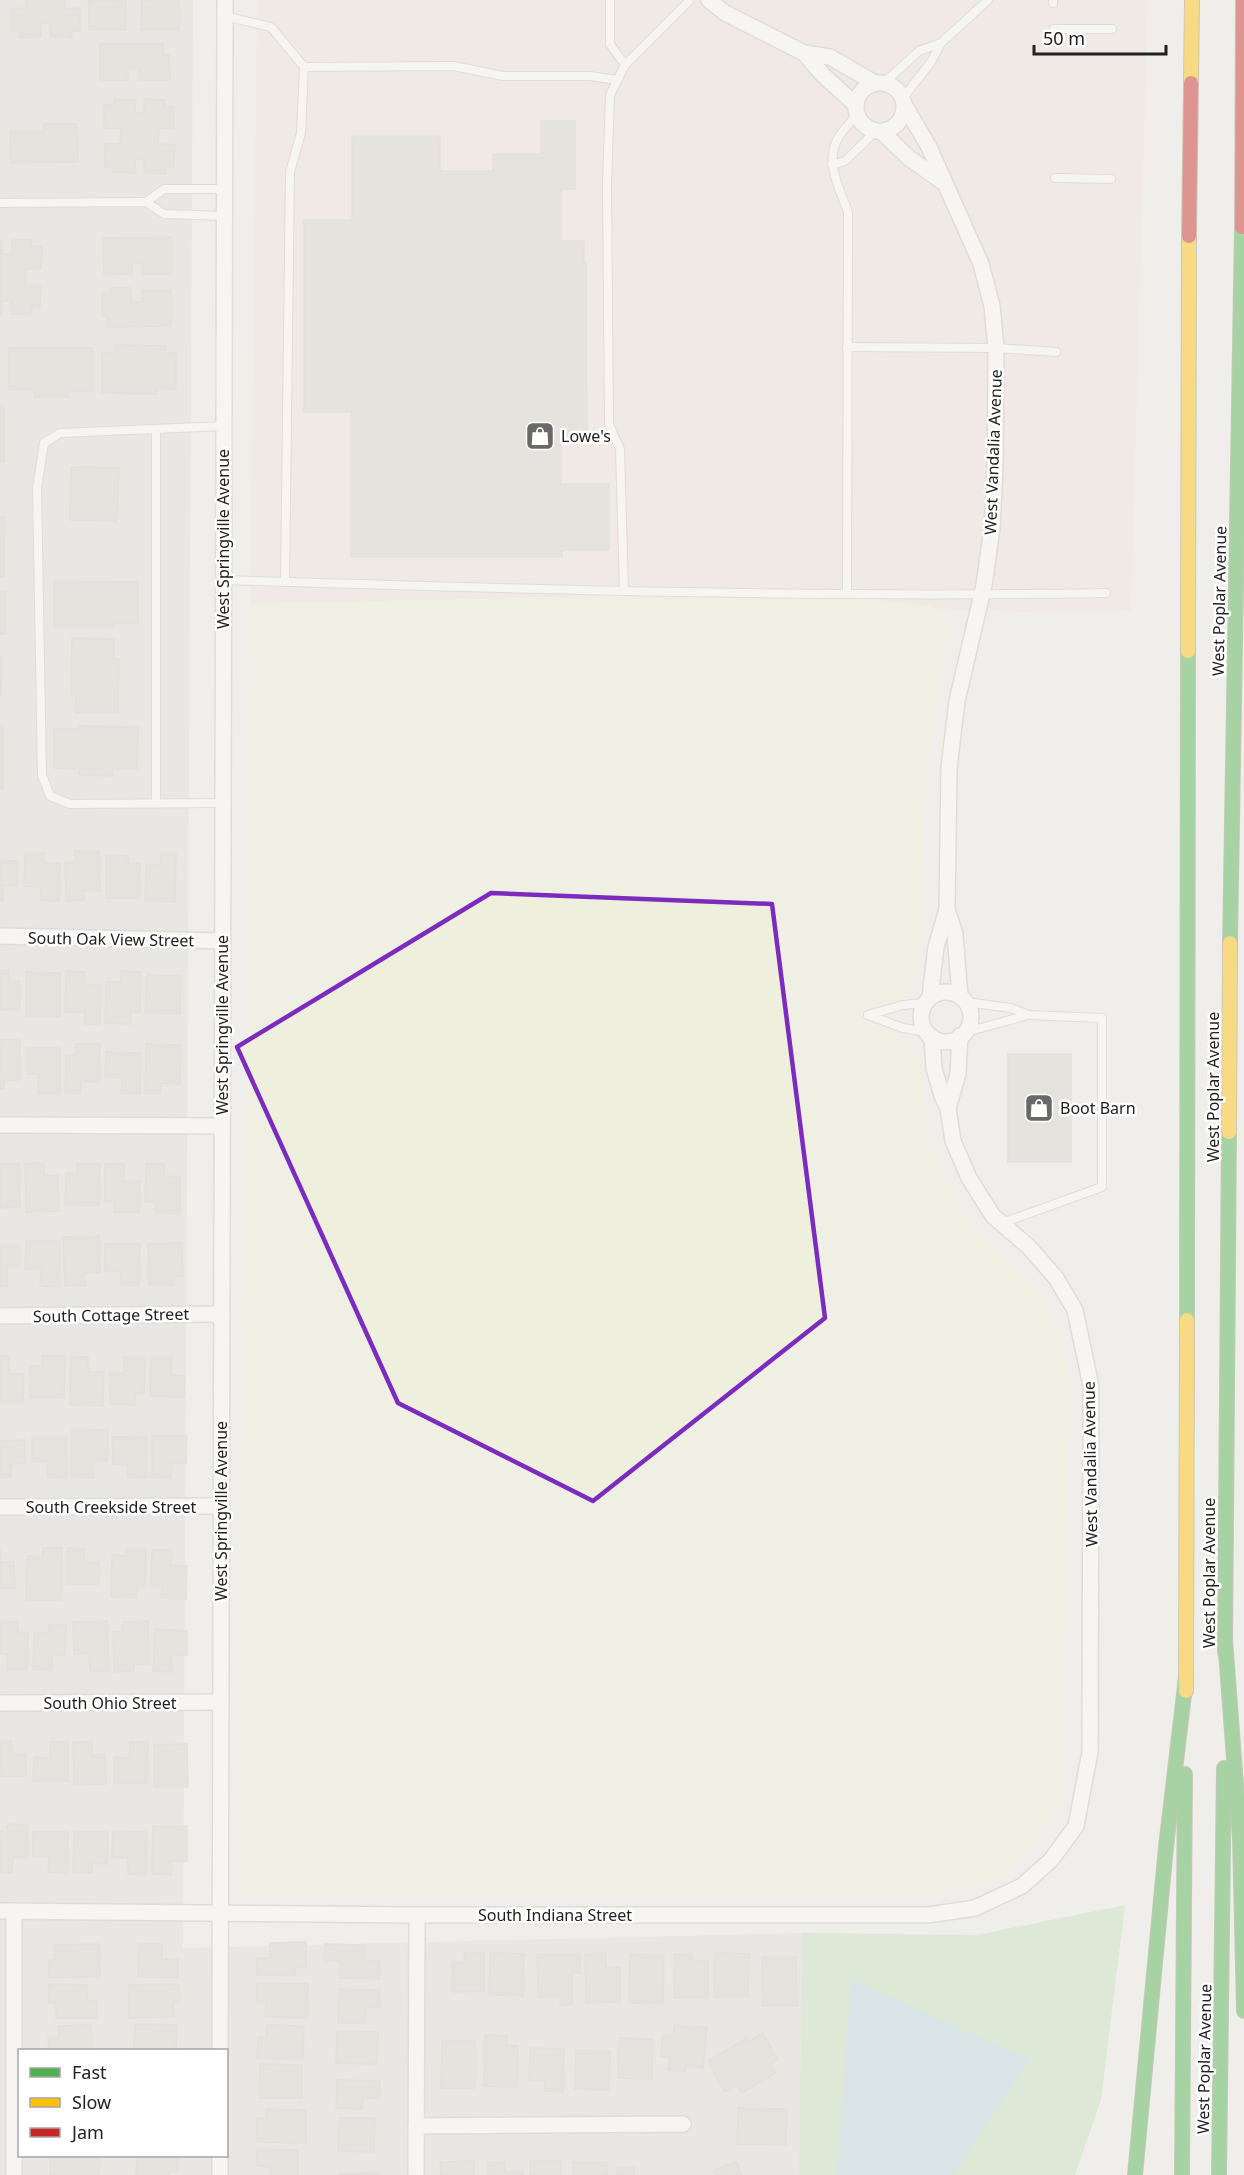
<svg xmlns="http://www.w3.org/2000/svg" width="1244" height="2175" font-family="'Noto Sans',sans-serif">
	<rect width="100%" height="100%" fill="#f0eeea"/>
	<path fill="#dfdddb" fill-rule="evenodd" d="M0,0H193L183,1948L802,1933L799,2175H0ZM20,2050H226V2156H20Z"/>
	<path fill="#f2e2e0" d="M257,0H1148L1131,611L1020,612L937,609L795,592L250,604Z"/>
	<path fill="#eef0dd" d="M795,592L931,606L943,612L948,624L949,634L938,687L931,733L925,802L921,945L915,978L912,985L905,994L893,1003L897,1034L907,1041L922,1068L925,1113L935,1158L942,1174L961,1210L991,1246L1036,1290L1055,1324L1066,1364L1070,1388L1062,1763L1064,1780L1058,1803L1038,1840L1008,1872L975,1887L921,1894L237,1892L250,604Z"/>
	<path fill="#c8dfbf" d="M1125,1905L1101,2100L1075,2175H799L802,1933L976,1935Z"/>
	<path fill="#bddae4" d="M851,1979L1029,2060L954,2175H837Z"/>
	<g fill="#d6d4d1" stroke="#d3cfcb" stroke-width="1.5">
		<path d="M26,0H65V9L80,8V31H71L72,37H51L50,23H41V37L20,38V31H11V9L27,8Z"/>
		<path d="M89,0L126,1L125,30H89Z"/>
		<path d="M153,0H179V30H141L142,1Z"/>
		<path d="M100,44H163V55H169L170,80H139V69H128V80H100Z"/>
		<path d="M114,99L135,100V113H144V99L165,100V107H174V128H159L158,144L175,145L174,167H165V174L144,173V159H135V173L113,172L114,167H105V144H120L121,128H104V105H113Z"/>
		<path d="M541,121H575V189H561V241H584V263H586L587,442H561V484H609V550H562V557H351V412H304V220H352V136H440V171H493V154H541Z"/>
		<path d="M44,124H77L78,162L11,163L10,131H44Z"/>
		<path d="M171,237V274H143L142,263H132V274L104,275L103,238Z"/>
		<path d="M12,240H32L31,246H42L41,269H26L25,285H41L40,307H32L31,315L11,314V301H2V315L0,314V241H2V254H11Z"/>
		<path d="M111,288H131V302H142V290H171V326L107,327V316H102V293H111Z"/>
		<path d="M115,345L165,346V353H176V389H157V394L102,393V353H115Z"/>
		<path d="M9,348H93V391H68V397H35V390H9Z"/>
		<rect x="0" y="407" width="4" height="55"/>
		<path d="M71,467L119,468L117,521L70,520Z"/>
		<path d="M0,517H5L4,577H0Z"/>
		<path d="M54,581L138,582V623H114V627H54Z"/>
		<rect x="0" y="592" width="6" height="42"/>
		<path d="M72,638L114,639V659H119L118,713H75L76,694H71Z"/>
		<path d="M0,656H2L1,696H0Z"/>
		<path d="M79,726L138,727L137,769H113V776L79,775V769L54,768V729H79Z"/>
		<rect x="0" y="727" width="3" height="63"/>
		<path d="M75,851H99L100,891H84V900L66,901L65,863L75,862Z"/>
		<path d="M25,853H45V863H60L59,901L41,900V887L24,886Z"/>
		<path d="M161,853H176L175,902L145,901L146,865H161Z"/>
		<path d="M106,855L128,856V863H140L139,898H106Z"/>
		<path d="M0,860L18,861L17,886H3V901H0Z"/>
		<path d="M0,970H9V981H19L20,1009L0,1010Z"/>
		<path d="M66,971L85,972V985H101L100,1024H84L85,1012H65Z"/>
		<path d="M121,971L141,972L140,1012H131V1024L105,1023L106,982H121Z"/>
		<path d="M26,972L60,973V1017H26Z"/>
		<path d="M147,975L181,976L180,1014L145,1013Z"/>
		<path d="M0,1040H20L19,1080H4V1089H0Z"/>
		<path d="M75,1044H100L99,1082L81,1081L80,1094L65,1093L66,1055H75Z"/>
		<path d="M146,1044L181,1045L180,1084L161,1083L160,1094H145Z"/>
		<path d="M27,1048H60V1094H38V1074H27Z"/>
		<path d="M106,1052L141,1053L140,1094H121L122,1078L105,1077Z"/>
		<rect x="1008" y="1054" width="63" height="108"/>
		<path d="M44,1163V1176L58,1175L59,1211L26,1212L25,1164Z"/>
		<path d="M0,1164H19L20,1207L0,1208Z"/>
		<path d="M77,1164H100L99,1206L65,1205L66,1173H77Z"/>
		<path d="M105,1164H124V1181H140L139,1212H114V1202L105,1201Z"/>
		<path d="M146,1164H164V1176L180,1177V1214L155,1213L156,1202H145Z"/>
		<path d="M99,1236L100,1273H85V1286H65L63,1237Z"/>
		<path d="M26,1241H60L59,1287L40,1286L41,1269H25Z"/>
		<path d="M182,1243L183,1276H174V1285H149L148,1244Z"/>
		<path d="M105,1244H140L139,1286L121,1285V1271H105Z"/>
		<path d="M0,1245H19V1267H7V1287L0,1286Z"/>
		<path d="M0,1356H9V1374H24L23,1403H0Z"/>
		<path d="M42,1356H65L64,1398H30V1366H42Z"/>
		<path d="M71,1356L88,1357V1372H104L103,1406L70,1405Z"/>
		<path d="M124,1357H145L144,1394L135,1393V1405L110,1404V1372L124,1373Z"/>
		<path d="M151,1357H172L171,1375L185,1376L184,1397L150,1396Z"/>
		<path d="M72,1429L108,1430L107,1462L93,1461V1478L71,1477Z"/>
		<path d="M146,1436L147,1478H128L127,1464H113L112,1437Z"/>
		<path d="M152,1436H187L186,1463H171V1478H152Z"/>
		<path d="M32,1437H66L67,1478H48L47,1462H32Z"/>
		<path d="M25,1440V1463L11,1464V1477L0,1478V1441Z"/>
		<path d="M43,1548H62L61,1600H26L27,1556L42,1557Z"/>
		<path d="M67,1548L85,1549L84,1562H99V1584H67Z"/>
		<path d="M0,1549L1,1562H14L15,1588H0Z"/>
		<path d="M126,1549H146L145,1587H136V1598L111,1597L112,1555L126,1556Z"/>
		<path d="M152,1550H171V1565L187,1566L186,1599L161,1598L162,1587H151Z"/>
		<path d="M0,1621L18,1622V1632L28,1633L27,1670H7V1654H0Z"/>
		<path d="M107,1621L109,1671H90L89,1654H74L73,1622Z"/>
		<path d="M148,1621L149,1664H134V1671L114,1672L113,1632H123V1622Z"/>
		<path d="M49,1625H66L65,1655H52V1670H33L34,1633H49Z"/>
		<path d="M155,1629L187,1631V1655H172L171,1672L153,1671Z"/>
		<path d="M0,1741H11L12,1754H26V1776H0Z"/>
		<path d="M50,1742H68V1781H33L34,1757L50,1758Z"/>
		<path d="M73,1742H92V1755L105,1754L106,1784L74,1785Z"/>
		<path d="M130,1742H148L147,1783H114V1757L129,1758Z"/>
		<path d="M187,1744L188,1787H154V1745Z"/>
		<path d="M7,1824L28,1825L27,1858L13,1857L12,1873H0V1831L7,1832Z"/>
		<path d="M153,1826H187V1861H171V1875L152,1874Z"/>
		<path d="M113,1831L147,1832L146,1875L128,1874V1858L112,1857Z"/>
		<path d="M33,1832H68L67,1873L48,1872L49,1857H33Z"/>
		<path d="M74,1832H108L107,1864L92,1863V1873H73Z"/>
		<path d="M306,1942V1967H295V1975H257V1958H270V1943Z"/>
		<path d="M99,1944L100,1977L49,1978V1960H55L54,1945Z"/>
		<path d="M139,1944H162V1959H178V1978L138,1977Z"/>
		<path d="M325,1944L365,1945V1961H380L379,1979L339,1978V1961H325Z"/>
		<path d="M464,1953H484V1991L453,1992L452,1962H465Z"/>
		<path d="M490,1953L524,1954L523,1996L489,1995Z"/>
		<path d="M606,1953V1967H620V2002L586,2003L585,1954Z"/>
		<path d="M715,1953L749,1954L748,1997H714Z"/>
		<path d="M537,1954H580V1973H572V2004L560,2005V1997H538Z"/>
		<path d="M630,1954L664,1955L663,2004L629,2003Z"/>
		<path d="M675,1954H692V1961H708V1998H674Z"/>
		<path d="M762,1957H796L797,2006H763Z"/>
		<path d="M257,1983L308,1984L307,2018L265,2017L266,2003H257Z"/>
		<path d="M49,1984L87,1985V2001H97V2018H56V2003H49Z"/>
		<path d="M179,1984V2003H173L174,2017L129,2018V1985Z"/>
		<path d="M339,1989L380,1990L379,2007H366L365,2023H338Z"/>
		<path d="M135,2024L177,2025L176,2050H134Z"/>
		<path d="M91,2025V2050H49L48,2037H59L58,2026Z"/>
		<path d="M267,2025L304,2026L303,2059L257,2058L258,2037H266Z"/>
		<path d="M674,2025L707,2028L703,2068L686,2066V2071L668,2070L670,2057L661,2056L663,2034L673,2035Z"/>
		<path d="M337,2031L378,2032L377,2064L336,2063Z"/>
		<path d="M763,2033L778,2059L771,2064L776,2073L742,2093L737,2085L725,2092L708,2061L747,2038L749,2041Z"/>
		<path d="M485,2035L507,2036V2045L518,2046L517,2087L484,2086Z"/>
		<path d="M619,2038L653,2039L652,2079L618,2078Z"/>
		<path d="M442,2041H475V2088H441Z"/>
		<path d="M530,2048L564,2049L563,2092L545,2091V2081H529Z"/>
		<path d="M576,2050L610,2051L609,2090L575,2089Z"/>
		<path d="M260,2064L302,2065V2098H259Z"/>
		<path d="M337,2080L380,2081L379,2098H363L362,2109L336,2108Z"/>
		<path d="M738,2108L787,2109L786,2145L737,2144Z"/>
		<path d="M266,2109L306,2110V2143L257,2142V2118H266Z"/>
		<path d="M339,2118H375L374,2152L338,2151Z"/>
		<path d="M257,2149L298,2150V2175H270L271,2167L257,2166Z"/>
		<rect x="50" y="2156" width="49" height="19"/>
		<path d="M137,2156H178L177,2172H169V2175H136Z"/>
		<path d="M474,2161V2175H441L440,2162Z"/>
		<rect x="530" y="2161" width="31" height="14"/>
		<path d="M488,2162H505V2172H523V2175H488Z"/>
		<rect x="573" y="2162" width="34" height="13"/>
		<path d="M737,2162L741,2175H716L714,2170Z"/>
		<rect x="617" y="2167" width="17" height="8"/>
		<path d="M379,2173V2175H338V2174Z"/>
	</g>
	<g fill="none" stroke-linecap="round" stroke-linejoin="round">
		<g stroke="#c8c8c6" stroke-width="10">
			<g id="lane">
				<path d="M610,0V44L625,65"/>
				<path d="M1053,0V3"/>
				<path d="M224,16L271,27L304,67L453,66L503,76H590L617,80"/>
				<path d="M1054,29H1112"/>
				<path d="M884,83L919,51L941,43"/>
				<path d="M903,98L931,62L941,43L988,0"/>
				<path d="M832,165L845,161L877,130"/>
				<path d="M1055,178L1111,179"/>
				<path d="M146,202L164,189H224"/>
				<path d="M0,203L146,202L164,214L224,216"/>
				<path d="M847,347L996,348L1056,352"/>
				<path d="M156,429V803"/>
				<path d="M223,580C517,589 811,598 1106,593"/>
				<path d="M285,582L290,172L301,133L304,67"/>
				<path d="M624,591L620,449L609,424L607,184L610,95L625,65L690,0"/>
				<path d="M847,594L848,212C840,190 825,163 837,140C842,130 851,122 858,114"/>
				<path d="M223,803L70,804L50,796L42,775L37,488L44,443L60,433L224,426"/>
				<path d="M966,1002L1011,1008L1029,1015L1102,1018V1187L1002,1223"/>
				<path d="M868,1015L903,1028L926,1032"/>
				<path d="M868,1015L903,1005L925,1003"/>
				<path d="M966,1032L1028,1015"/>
			</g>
		</g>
		<g stroke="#c8c8c6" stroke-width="18">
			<g id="street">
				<path d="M709,0L725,13L804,53L830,57L875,83"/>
				<path d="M804,53L823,75L856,105"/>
				<circle cx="880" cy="107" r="24"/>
				<path d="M905,106L929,147L981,264L992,306L996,348L995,469L992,528L984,585L957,701L949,768L947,909L936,947L930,997"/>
				<path d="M882,132L909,158L943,182"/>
				<path d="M947,909L955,934L960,996"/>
				<path d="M0,936L223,941"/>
				<circle cx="946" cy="1017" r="25"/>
				<path d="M948,1108L958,1074L960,1036"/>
				<path d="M0,1125L222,1126"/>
				<path d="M0,1316L222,1314"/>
				<path d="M0,1507L222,1506"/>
				<path d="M0,1703L221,1702"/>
				<path d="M0,1911L417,1915H928L975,1908L1022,1886L1051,1860L1076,1826L1090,1752L1091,1386L1075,1310L1056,1278L1029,1247L993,1216L969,1178L953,1141L948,1108L942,1096L934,1068L932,1037"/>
				<path d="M14,1911V2175"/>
				<path d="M220,2050L225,0"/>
				<path d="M416,2126L683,2124"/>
				<path d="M220,2175V2156"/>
				<path d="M416,2175L417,1915"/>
			</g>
		</g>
		<g stroke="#979a80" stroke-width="16">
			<g id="fast">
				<path d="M1230,943L1242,227"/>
				<path d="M1187,1320L1188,651"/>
				<path d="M1225,1639L1240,1838L1244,2011"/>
				<path d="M1225,1652L1229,1132"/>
				<path d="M1135,2175L1166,1847L1186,1677"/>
				<path d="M1182,2175L1185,1774"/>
				<path d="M1219,2175L1224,1768"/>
			</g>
		</g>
		<g stroke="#979a80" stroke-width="16">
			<g id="slow">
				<path d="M1191,83L1192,0"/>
				<path d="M1188,651L1189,236"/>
				<path d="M1229,1132L1230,943"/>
				<path d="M1186,1691L1187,1320"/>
			</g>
		</g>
		<g stroke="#979a80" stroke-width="16">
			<g id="jam">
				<path d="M1242,227L1243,0"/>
				<path d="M1189,236L1191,83"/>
			</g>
		</g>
		<use href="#lane" stroke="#fdfcfc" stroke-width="8"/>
		<use href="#street" stroke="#fdfcfc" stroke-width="15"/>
		<use href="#fast" stroke="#4caf50" stroke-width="14"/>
		<use href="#slow" stroke="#ffc107" stroke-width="14"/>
		<use href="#jam" stroke="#c62828" stroke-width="14"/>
	</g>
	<path d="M0 0H1244V2175H0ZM491,893L772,904L825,1318L593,1501L398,1403L237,1047Z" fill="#f0eeea" fill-opacity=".55" fill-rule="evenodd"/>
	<path fill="none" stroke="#7b2cbf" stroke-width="4.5" stroke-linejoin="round" d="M491,893L772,904L825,1318L593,1501L398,1403L237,1047Z"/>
	<defs>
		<g id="shop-square" transform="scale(1.5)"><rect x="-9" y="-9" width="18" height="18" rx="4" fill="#696967" stroke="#fff"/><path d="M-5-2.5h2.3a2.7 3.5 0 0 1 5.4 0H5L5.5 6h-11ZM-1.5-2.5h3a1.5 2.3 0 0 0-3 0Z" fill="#fff"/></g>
	</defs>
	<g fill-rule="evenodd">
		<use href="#shop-square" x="540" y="436"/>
		<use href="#shop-square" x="1039" y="1108"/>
	</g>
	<g text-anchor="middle" stroke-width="5" stroke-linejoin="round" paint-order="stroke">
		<g font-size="16" fill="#212121" stroke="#fff" text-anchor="start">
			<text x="561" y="442">Lowe's</text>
			<text x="1060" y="1114">Boot Barn</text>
		</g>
		<g font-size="16" fill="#212121" stroke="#fff">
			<text transform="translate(993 452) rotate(-88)" y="6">West Vandalia Avenue</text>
			<text transform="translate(223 539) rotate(-90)" y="6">West Springville Avenue</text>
			<text transform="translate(1219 601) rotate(-89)" y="6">West Poplar Avenue</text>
			<text transform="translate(111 939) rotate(1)" y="6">South Oak View Street</text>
			<text transform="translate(222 1025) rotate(-90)" y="6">West Springville Avenue</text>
			<text transform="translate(1213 1087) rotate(-90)" y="6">West Poplar Avenue</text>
			<text transform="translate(111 1315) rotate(-1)" y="6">South Cottage Street</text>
			<text transform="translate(1090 1464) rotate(-91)" y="6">West Vandalia Avenue</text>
			<text x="111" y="1513">South Creekside Street</text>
			<text transform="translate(221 1511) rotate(-90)" y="6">West Springville Avenue</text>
			<text transform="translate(1209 1573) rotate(-90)" y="6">West Poplar Avenue</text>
			<text x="110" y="1709">South Ohio Street</text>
			<text x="555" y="1921">South Indiana Street</text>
			<text transform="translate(1204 2059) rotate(-89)" y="6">West Poplar Avenue</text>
		</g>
	</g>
	<rect x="18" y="2049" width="210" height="108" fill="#ffffff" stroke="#a6a6a6" stroke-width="1.5"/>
	<rect x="30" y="2068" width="30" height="9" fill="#4caf50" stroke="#a6a6a6" stroke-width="1.5"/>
	<text x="72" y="2079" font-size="18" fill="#212121">Fast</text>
	<rect x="30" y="2098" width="30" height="9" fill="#ffc107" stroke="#a6a6a6" stroke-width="1.5"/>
	<text x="72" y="2109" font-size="18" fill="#212121">Slow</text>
	<rect x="30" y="2128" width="30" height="9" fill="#c62828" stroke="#a6a6a6" stroke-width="1.5"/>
	<text x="72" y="2139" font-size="18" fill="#212121">Jam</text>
	<path d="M1034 45v9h132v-9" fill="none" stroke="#212121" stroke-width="3"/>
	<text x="1043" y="45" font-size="18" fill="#212121" stroke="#ffffff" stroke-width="4.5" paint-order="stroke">50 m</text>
</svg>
